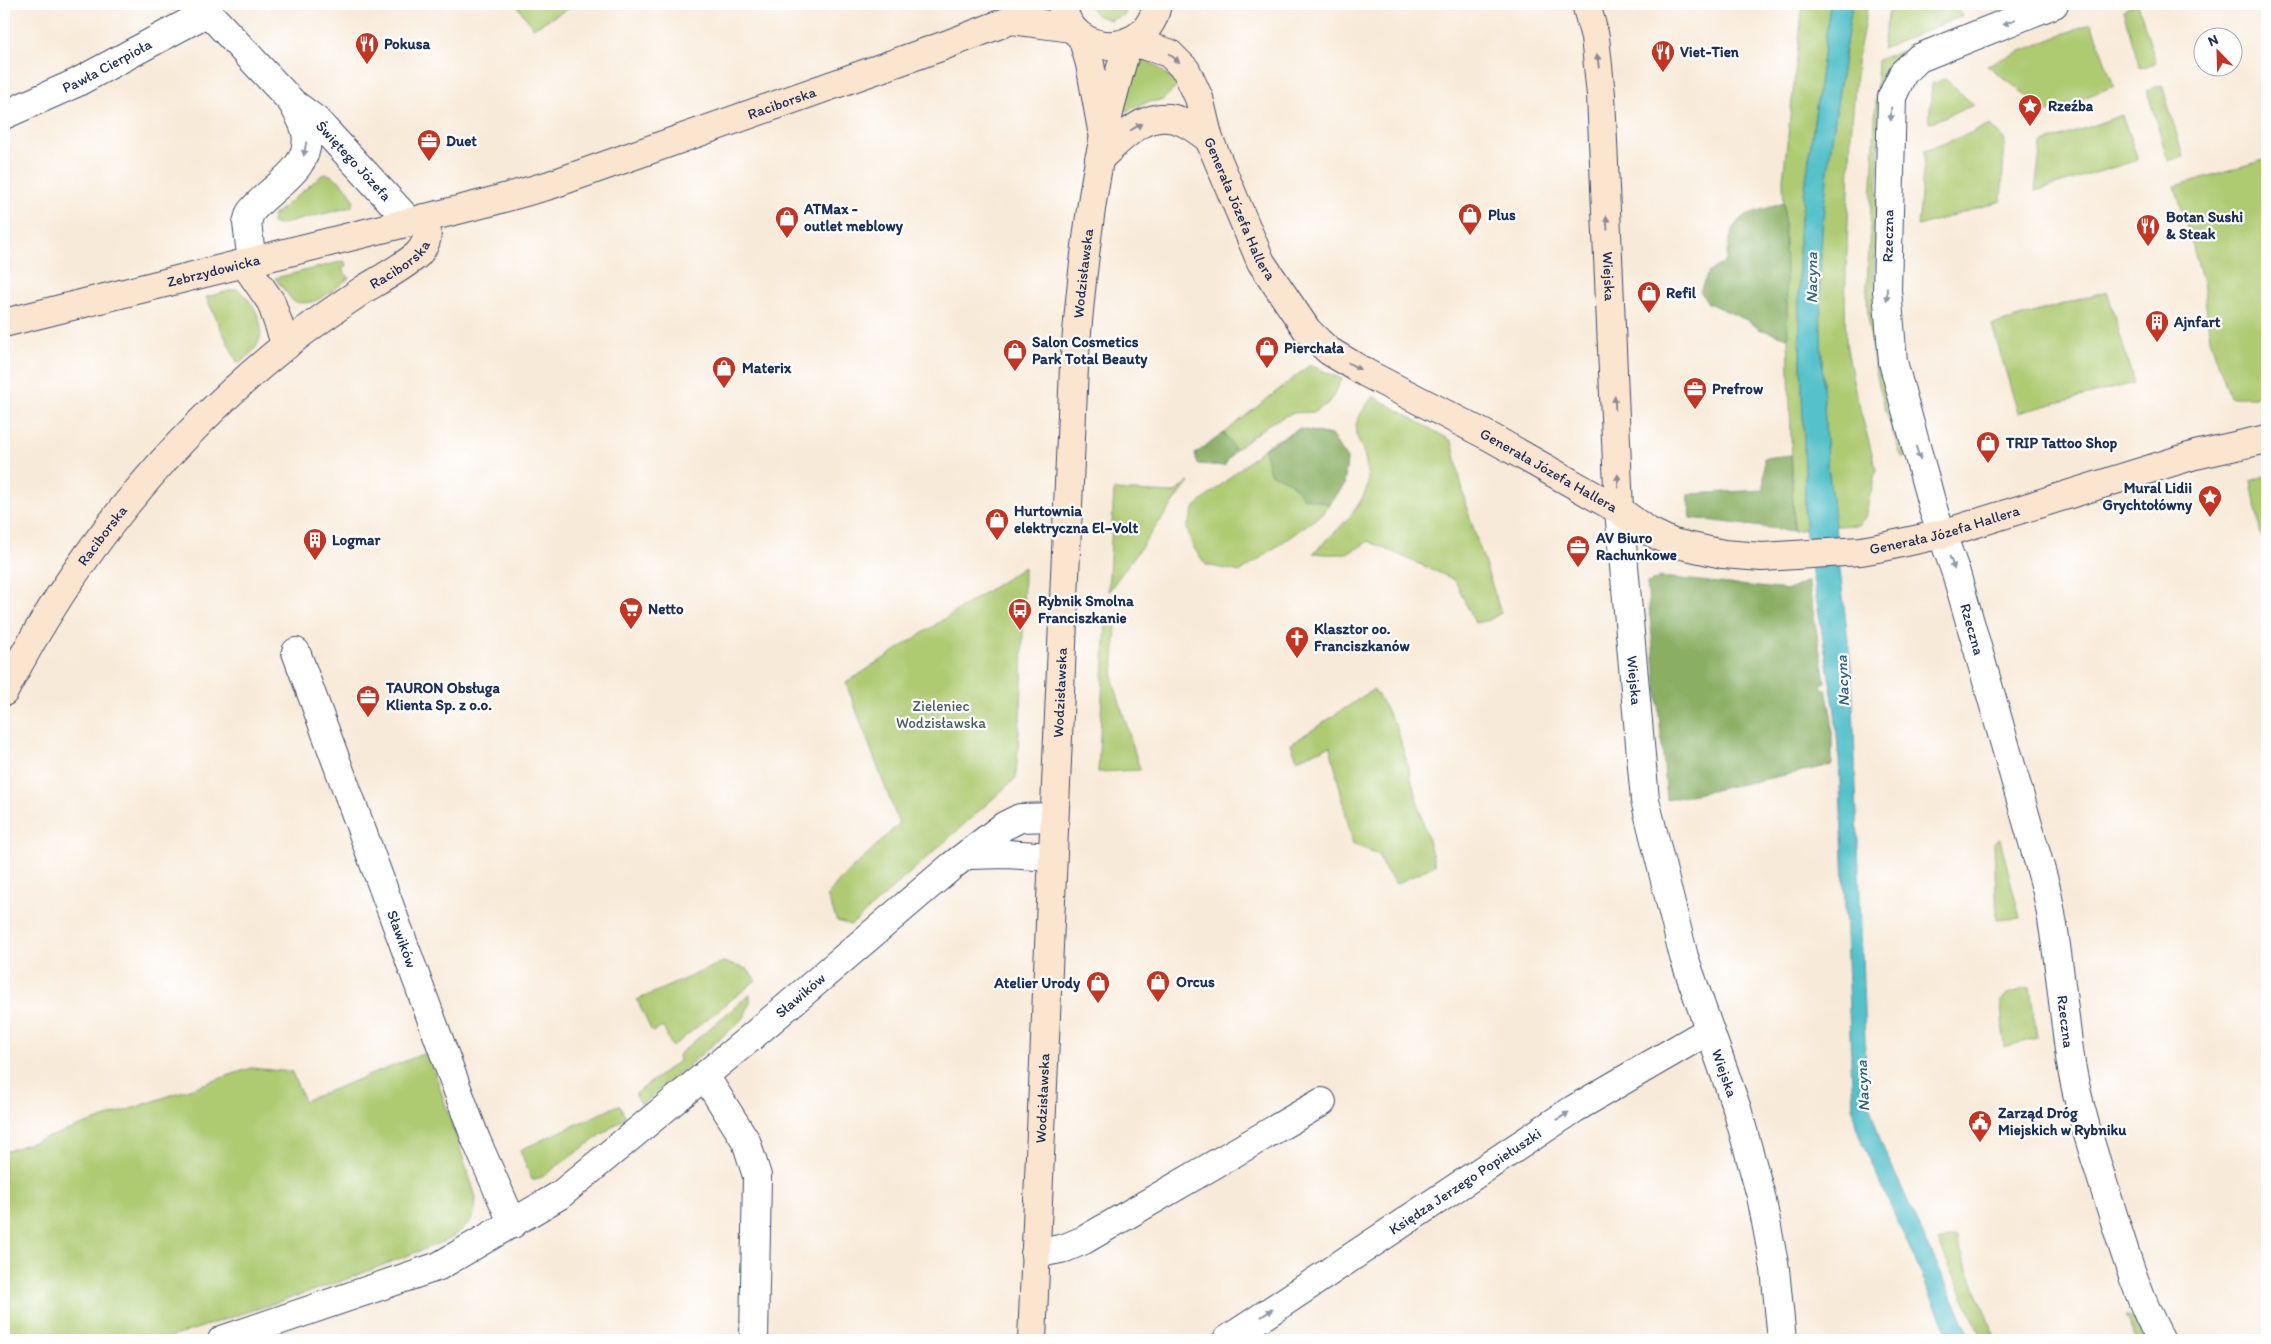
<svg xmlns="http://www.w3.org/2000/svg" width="2271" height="1344" font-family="Itim,sans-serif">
	<rect width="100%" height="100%" fill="#fff"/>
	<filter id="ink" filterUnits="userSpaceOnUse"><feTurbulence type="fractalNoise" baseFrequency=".02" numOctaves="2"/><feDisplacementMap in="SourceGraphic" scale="10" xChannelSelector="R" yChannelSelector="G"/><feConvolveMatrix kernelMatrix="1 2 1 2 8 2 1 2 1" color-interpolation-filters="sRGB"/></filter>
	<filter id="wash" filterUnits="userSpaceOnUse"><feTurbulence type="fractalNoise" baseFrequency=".0096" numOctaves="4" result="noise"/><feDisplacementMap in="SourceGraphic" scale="20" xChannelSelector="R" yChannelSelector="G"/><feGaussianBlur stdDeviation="1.12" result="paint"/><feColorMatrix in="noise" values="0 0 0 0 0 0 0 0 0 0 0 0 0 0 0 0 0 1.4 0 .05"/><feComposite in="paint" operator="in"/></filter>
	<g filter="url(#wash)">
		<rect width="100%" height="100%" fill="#f8ead8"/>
		<g fill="#aecb72" stroke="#647d68">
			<path d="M516,4H577L533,28Z"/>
			<path d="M1088,4H1131L1124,15L1110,20L1096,15Z"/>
			<path d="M1803,4H1830L1799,232V310L1805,473V529L1794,531L1783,179Z"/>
			<path d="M1852,4H1868L1857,62L1851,134L1845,305L1846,343L1854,386L1876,469L1865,518L1858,525L1834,526L1829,473L1827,467C1824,388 1817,309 1822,230C1828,154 1841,79 1852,4Z"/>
			<path d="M1890,4H1962L1963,8L1959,9L1962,16L1882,49Z"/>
			<path d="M2138,4L2156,63L2140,68L2123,10Z"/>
			<path d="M2091,23L2114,86L2048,112L1987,65Z"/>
			<path d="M1901,51L1890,64L1881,88L1873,321L1881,373L1906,457L1902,458C1881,403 1867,347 1867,288L1878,60Z"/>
			<path d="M1137,56L1158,67L1178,85L1163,100L1148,102L1126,111L1124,109Z"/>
			<path d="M1945,79L1974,105L1929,123L1932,84Z"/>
			<path d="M2162,85L2183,156L2168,161L2147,90Z"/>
			<path d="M2122,115L2138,160L2035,191L2041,144Z"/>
			<path d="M1990,125L2005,140L2001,201L1918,226L1925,151Z"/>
			<path d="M2267,159V394L2261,392L2254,397H2230L2210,339L2203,282L2175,186Z"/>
			<path d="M327,174C337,176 352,192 354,201L351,207L278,225L272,223L273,216L322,175Z"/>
			<path d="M344,261L347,266L342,269L349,278C333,290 314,309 293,301L275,278Z"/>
			<path d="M237,289C255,302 271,331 253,351C249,356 243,360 238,364L206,297Z"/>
			<path d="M2107,291L2134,383L2018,413L1992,325Z"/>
			<path d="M1310,365L1342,379L1330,402L1314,412L1292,413L1270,423L1235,450L1224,433Z"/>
			<path d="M1373,396L1452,441L1466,506L1501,613L1489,620L1475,623L1455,580L1368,541C1347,557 1339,555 1313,553C1333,534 1357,514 1367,488C1369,483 1368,477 1367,473C1365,430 1339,441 1373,396Z"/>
			<path d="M1299,429L1331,435L1347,459L1344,485L1322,514L1241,572L1206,565L1192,545L1187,528L1195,507L1269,444Z"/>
			<path d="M2267,475V536H2261L2251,481Z"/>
			<path d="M1189,482L1108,592L1114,490L1174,493Z"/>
			<path d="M1024,567L1022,688L1016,778L857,920L851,925L837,921L827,896L841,879L899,824L846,683Z"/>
			<path d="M1106,622L1116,623L1113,680L1140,770L1098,772Z"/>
			<path d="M1374,689L1397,728L1435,865L1396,884L1382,865L1378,854L1353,844L1330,746L1297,759L1291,744Z"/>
			<path d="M2000,839L2020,918L1997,920L1994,842Z"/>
			<path d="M723,962L747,969L756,980L672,1047L663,1027L652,1032L637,1000Z"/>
			<path d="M2030,987L2037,1038L2004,1047L2001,1002L2008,994Z"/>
			<path d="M750,994V1002L744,1018L642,1105L635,1094L679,1061L678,1055Z"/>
			<path d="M428,1052L476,1197L475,1209L470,1223L450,1239L342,1281L162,1340H4V1152L251,1068L292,1072L304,1101Z"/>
			<path d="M619,1105L626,1117L542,1177L532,1180L520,1150Z"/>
			<path d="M1955,1236L1996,1340H1983L1938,1241Z"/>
			<path d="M2125,1316L2134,1320L2145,1340H2137Z"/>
		</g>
		<g fill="#8aaf64" stroke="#526f61">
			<path d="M1784,203L1788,338L1759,329L1749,321L1708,303L1700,291L1708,273L1726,261C1733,211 1740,217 1784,203Z"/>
			<path d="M1299,429L1331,435L1347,459L1344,485L1329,504L1303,497L1290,482L1270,473L1264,449Z"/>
			<path d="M1224,433L1235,450L1224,466L1198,464L1195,454Z"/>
			<path d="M1791,455L1794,531L1691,518L1688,494L1764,490V458Z"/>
			<path d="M1661,577L1788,590L1808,581L1825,682L1821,684L1822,688L1826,689L1832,720V765L1667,800L1647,583Z"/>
		</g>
		<path fill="#54c1c9" stroke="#387894" d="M1830,4H1852C1841,79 1828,154 1822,230C1817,309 1824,388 1827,467L1829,473L1852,676L1866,1067L1870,1106L1881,1143L1972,1340H1953L1948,1334L1862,1142L1856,1126L1853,1110L1839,759L1835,712L1805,529V473L1799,310V232Z"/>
	</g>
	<g filter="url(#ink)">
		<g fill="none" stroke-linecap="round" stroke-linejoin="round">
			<g stroke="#3c4b70" stroke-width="30">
				<g id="street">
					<path id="s1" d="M200,4L293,103L316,120L410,222"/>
					<path id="s2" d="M2054,4L1919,58L1903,73L1892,97L1887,290L1893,362L1934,512L1956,573L2046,888C2059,946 2062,1005 2071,1064C2079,1110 2094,1154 2108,1199C2123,1246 2137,1297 2161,1340"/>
					<path id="s3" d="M4,115L76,83L208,12"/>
					<path d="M252,262L247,223L250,213C268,188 313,170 306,133C304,123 298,113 293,104"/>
					<path id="s4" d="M1619,510L1645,800L1684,957L1737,1109L1761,1196L1775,1269L1782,1340"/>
					<path id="s5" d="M296,652L476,1140L513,1224"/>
					<path d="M968,855L1007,854L1051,857"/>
					<path d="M705,1076L746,1141L757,1176L754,1340"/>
					<path d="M1035,1254L1065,1248L1084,1240L1322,1102"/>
					<path id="s6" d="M222,1340L439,1266L560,1195L755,1034L953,865L1004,826L1020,818L1053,817"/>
					<path id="s7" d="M1227,1340L1574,1109L1708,1031"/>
				</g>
			</g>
			<g stroke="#3c4b70" stroke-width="30">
				<g id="secondary">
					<path d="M1062,4C1071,59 1148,59 1157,4"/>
					<path id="s8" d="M1586,4L1595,37L1601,95L1619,510"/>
					<path d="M1011,20L1072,28"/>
					<path d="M1082,37L1090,64L1102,130"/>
					<path id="s9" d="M1129,41L1169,53L1186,70L1199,98L1209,139L1261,262L1307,330L1318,341L1329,351L1366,373L1492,438L1619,510L1646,530L1673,543L1723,554L1762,557L1861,551L1883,547L1942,534L2195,455L2267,439"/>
					<path d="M1099,159C1122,138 1149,106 1183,122C1192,126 1201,133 1209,139"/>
					<path d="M244,263L271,302L286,346"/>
					<path id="s10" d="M4,323L486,203L550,185L943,46L1011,20L1029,4"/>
					<path id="s11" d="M4,692C72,559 169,439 286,345C312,325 339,306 366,288C383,278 401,268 417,255C428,243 429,235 424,218"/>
					<path id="s12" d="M1032,1340L1074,367C1083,257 1095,145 1129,41"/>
				</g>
			</g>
			<use href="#street" stroke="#fff" stroke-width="28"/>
			<use href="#secondary" stroke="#fce5cf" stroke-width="28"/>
		</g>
		<defs><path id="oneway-solid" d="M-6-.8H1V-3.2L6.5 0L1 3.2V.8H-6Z" transform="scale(1.25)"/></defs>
		<g fill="#8d97ae">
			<use href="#oneway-solid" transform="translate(2009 22) rotate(158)"/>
			<use href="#oneway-solid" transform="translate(1891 114) rotate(92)"/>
			<use href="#oneway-solid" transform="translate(305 149) rotate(101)"/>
			<use href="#oneway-solid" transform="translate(1887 294) rotate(88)"/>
			<use href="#oneway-solid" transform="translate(1918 453) rotate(72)"/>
			<use href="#oneway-solid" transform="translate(1952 563) rotate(70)"/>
			<use href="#oneway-solid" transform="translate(1563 1116) rotate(-33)"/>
			<use href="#oneway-solid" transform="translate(1267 1313) rotate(-34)"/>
		</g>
		<g fill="#8c8a96">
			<use href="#oneway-solid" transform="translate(1174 58) rotate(39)"/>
			<use href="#oneway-solid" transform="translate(1598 61) rotate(-97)"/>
			<use href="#oneway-solid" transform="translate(1136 127) rotate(-32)"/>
			<use href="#oneway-solid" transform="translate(1607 223) rotate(-93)"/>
			<use href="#oneway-solid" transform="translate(1354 366) rotate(30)"/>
			<use href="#oneway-solid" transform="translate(1615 403) rotate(-92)"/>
			<use href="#oneway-solid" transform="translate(1618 481) rotate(-92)"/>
		</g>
	</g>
	<defs>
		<g id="restaurant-pin" transform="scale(1.25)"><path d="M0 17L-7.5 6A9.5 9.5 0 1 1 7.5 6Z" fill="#c8321e" stroke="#fff"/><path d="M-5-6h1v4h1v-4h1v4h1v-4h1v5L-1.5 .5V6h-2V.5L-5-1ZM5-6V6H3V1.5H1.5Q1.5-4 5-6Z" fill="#fff"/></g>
		<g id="sight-pin" transform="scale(1.25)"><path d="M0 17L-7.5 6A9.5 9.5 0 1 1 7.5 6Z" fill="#c8321e" stroke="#fff"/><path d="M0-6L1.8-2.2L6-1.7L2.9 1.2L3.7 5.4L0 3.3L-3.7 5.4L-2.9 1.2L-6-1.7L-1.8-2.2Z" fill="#fff"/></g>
		<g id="office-pin" transform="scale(1.25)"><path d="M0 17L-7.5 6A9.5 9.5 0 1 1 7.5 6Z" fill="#c8321e" stroke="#fff"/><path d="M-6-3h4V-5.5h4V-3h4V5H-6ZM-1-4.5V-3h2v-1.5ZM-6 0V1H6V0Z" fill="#fff"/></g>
		<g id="shop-pin" transform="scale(1.25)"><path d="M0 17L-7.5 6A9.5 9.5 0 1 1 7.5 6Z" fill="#c8321e" stroke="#fff"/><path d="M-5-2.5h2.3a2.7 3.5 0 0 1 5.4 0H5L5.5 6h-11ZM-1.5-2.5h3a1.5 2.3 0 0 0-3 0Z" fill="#fff"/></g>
		<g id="building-pin" transform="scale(1.25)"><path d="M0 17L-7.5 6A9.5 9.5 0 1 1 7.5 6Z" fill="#c8321e" stroke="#fff"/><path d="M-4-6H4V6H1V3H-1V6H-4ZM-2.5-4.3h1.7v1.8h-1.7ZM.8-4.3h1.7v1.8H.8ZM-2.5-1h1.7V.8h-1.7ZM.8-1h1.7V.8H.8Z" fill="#fff"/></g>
		<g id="supermarket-pin" transform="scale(1.25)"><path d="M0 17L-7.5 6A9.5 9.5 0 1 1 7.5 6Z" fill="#c8321e" stroke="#fff"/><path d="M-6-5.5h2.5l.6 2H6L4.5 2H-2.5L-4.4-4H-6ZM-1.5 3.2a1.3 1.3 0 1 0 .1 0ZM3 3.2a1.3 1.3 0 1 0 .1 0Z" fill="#fff"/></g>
		<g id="bus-pin" transform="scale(1.25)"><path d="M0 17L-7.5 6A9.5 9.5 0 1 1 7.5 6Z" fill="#c8321e" stroke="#fff"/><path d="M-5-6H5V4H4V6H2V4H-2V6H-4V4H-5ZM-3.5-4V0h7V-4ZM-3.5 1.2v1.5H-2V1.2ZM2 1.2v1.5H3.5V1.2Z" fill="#fff"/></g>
		<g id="church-pin" transform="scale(1.25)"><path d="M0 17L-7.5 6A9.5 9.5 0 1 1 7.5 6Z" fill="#c8321e" stroke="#fff"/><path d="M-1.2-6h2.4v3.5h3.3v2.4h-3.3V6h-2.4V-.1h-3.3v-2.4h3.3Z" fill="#fff"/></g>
		<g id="civic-pin" transform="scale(1.25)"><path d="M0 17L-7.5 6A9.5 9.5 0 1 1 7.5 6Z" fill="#c8321e" stroke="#fff"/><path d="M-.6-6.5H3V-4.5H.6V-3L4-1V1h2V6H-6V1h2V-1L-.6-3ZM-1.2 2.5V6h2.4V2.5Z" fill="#fff"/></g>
	</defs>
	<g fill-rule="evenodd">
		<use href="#restaurant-pin" x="367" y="44"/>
		<use href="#restaurant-pin" x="1663" y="52"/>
		<use href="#sight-pin" x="2030" y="106"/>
		<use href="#office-pin" x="429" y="141"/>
		<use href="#shop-pin" x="1470" y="215"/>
		<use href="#shop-pin" x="787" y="218"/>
		<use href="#restaurant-pin" x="2148" y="226"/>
		<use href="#shop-pin" x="1649" y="293"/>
		<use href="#building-pin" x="2157" y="322"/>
		<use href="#shop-pin" x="1267" y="348"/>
		<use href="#shop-pin" x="1015" y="351"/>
		<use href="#shop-pin" x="724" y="368"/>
		<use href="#office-pin" x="1695" y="389"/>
		<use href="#shop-pin" x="1988" y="443"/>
		<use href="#sight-pin" x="2210" y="497"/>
		<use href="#shop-pin" x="997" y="520"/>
		<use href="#building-pin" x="315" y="540"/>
		<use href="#office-pin" x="1578" y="547"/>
		<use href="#supermarket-pin" x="631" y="609"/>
		<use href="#bus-pin" x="1020" y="610"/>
		<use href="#church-pin" x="1297" y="638"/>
		<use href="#office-pin" x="368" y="697"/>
		<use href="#shop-pin" x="1158" y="982"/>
		<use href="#shop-pin" x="1098" y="983"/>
		<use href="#civic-pin" x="1980" y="1122"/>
	</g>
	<g text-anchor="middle" stroke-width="4.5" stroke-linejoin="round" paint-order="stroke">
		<g font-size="15" font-weight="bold" fill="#1b2f5e" stroke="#fff" text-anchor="start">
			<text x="384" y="49">Pokusa</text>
			<text x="1680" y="57">Viet-Tien</text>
			<text x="2048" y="111">Rzeźba</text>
			<text x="446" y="146">Duet</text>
			<text x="804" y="214">ATMax -<tspan x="804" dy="17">outlet meblowy</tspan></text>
			<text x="1488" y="220">Plus</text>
			<text x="2166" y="222">Botan Sushi<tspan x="2166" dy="17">&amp; Steak</tspan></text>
			<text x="1666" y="298">Refil</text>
			<text x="2174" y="327">Ajnfart</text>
			<text x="1032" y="347">Salon Cosmetics<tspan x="1032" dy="17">Park Total Beauty</tspan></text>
			<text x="1284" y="353">Pierchała</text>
			<text x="742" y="373">Materix</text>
			<text x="1712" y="394">Prefrow</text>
			<text x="2006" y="448">TRIP Tattoo Shop</text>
			<text x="2192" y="493" text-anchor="end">Mural Lidii<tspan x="2192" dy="17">Grychtołówny</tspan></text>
			<text x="1014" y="516">Hurtownia<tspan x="1014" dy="17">elektryczna El‐Volt</tspan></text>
			<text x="1596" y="543">AV Biuro<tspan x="1596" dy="17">Rachunkowe</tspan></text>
			<text x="332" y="545">Logmar</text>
			<text x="1038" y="606">Rybnik Smolna<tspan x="1038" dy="17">Franciszkanie</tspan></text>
			<text x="648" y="614">Netto</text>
			<text x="1314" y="634">Klasztor oo.<tspan x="1314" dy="17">Franciszkanów</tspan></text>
			<text x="386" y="693">TAURON Obsługa<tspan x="386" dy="17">Klienta Sp. z o.o.</tspan></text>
			<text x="1176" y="987">Orcus</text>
			<text x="1080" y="988" text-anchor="end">Atelier Urody</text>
			<text x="1998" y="1118">Zarząd Dróg<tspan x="1998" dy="17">Miejskich w Rybniku</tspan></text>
		</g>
		<g font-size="15" fill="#1b2f5e" stroke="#fff">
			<text dy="5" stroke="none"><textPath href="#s3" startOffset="114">Pawła Cierpioła</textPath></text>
			<text dy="5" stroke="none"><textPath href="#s10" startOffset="809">Raciborska</textPath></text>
			<text dy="5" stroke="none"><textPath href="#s1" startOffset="220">Świętego Józefa</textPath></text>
			<text dy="5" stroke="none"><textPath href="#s9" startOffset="215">Generała Józefa Hallera</textPath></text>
			<text transform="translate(1888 236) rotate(-89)" y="5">Rzeczna</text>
			<text dy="5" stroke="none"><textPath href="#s11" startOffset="590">Raciborska</textPath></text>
			<text dy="5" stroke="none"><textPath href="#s10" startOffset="216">Zebrzydowicka</textPath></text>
			<text dy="5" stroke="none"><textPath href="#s12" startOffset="1068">Wodzisławska</textPath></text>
			<text dy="5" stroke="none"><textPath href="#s8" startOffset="274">Wiejska</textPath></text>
			<text dy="5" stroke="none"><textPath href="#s9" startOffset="635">Generała Józefa Hallera</textPath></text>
			<text dy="5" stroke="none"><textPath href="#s9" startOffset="1055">Generała Józefa Hallera</textPath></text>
			<text dy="5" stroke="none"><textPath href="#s11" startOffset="185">Raciborska</textPath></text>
			<text dy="5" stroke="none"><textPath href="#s2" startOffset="738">Rzeczna</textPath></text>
			<text dy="5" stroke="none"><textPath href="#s4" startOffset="171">Wiejska</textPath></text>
			<text dy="5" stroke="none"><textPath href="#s12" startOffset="648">Wodzisławska</textPath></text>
			<text dy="5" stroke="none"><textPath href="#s5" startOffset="306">Sławików</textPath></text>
			<text dy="5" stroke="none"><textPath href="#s6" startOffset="682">Sławików</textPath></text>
			<text dy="5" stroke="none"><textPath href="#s2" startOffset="1142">Rzeczna</textPath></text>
			<text dy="5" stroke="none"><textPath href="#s4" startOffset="576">Wiejska</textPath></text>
			<text dy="5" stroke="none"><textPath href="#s12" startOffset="242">Wodzisławska</textPath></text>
			<text dy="5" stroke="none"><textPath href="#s7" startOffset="286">Księdza Jerzego Popiełuszki</textPath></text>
		</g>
		<g font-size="15" fill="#475e64" stroke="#fff">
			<text x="941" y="711">Zieleniec<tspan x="941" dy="17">Wodzisławska</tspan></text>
		</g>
		<g font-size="16" font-style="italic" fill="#2f6283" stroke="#fff">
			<text transform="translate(1811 278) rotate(-90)" y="6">Nacyna</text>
			<text transform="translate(1842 681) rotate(-93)" y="6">Nacyna</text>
			<text transform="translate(1862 1086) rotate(-93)" y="6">Nacyna</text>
		</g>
	</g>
	<rect width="2271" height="1344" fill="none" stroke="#fff" stroke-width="20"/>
	<g transform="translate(2218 52) rotate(337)"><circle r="24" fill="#ffffff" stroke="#a4acbf"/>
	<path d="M0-4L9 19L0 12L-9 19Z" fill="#c8321e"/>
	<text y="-8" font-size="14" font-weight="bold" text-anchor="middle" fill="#1b2f5e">N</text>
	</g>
</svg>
